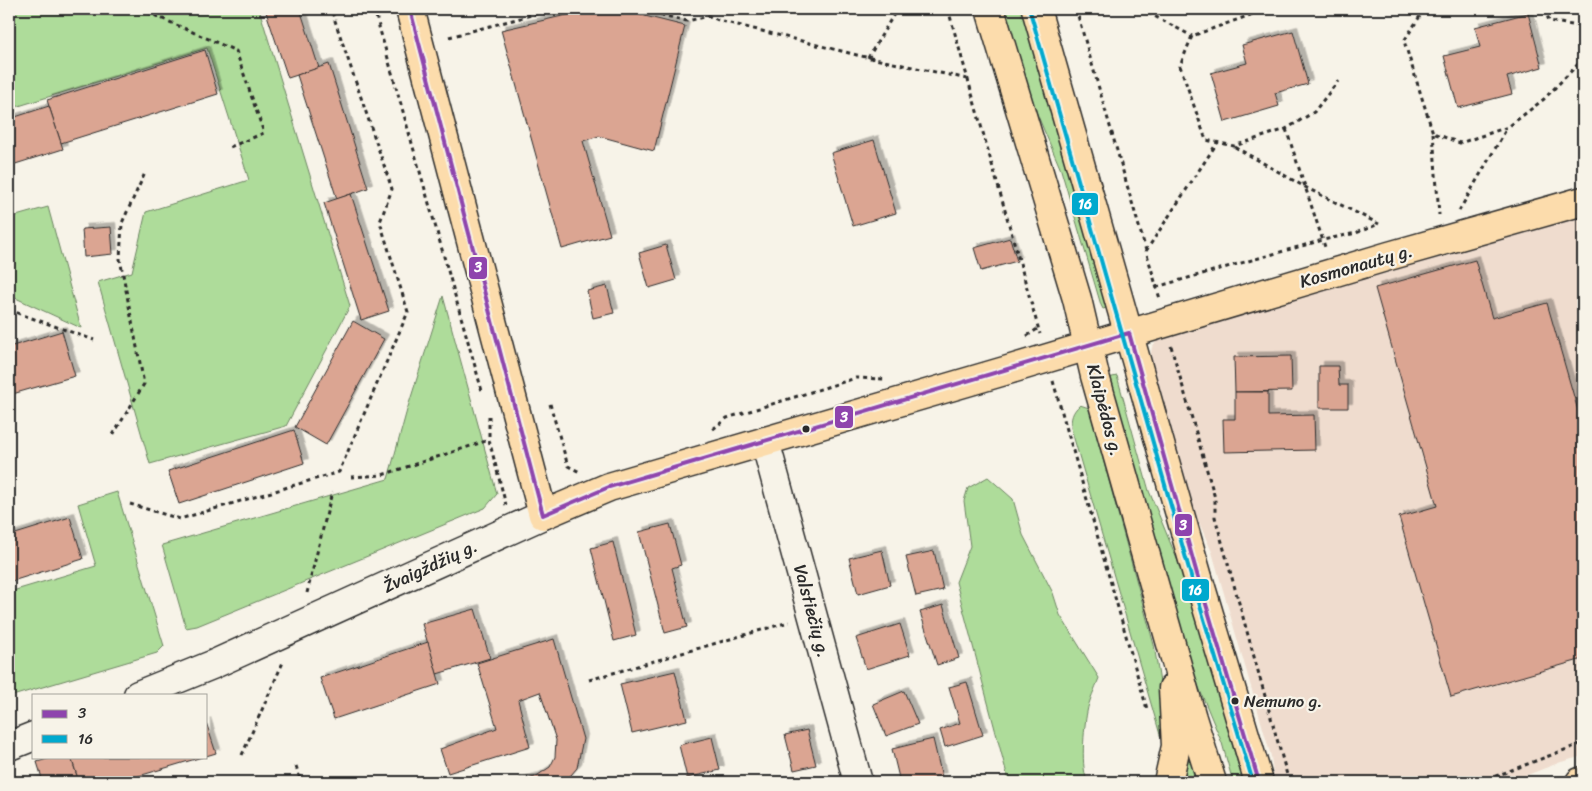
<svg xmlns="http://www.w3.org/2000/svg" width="1592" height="791" font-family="Sriracha,sans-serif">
	<defs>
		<filter id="shadow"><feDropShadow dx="4.5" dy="-4.5" stdDeviation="0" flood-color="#0004"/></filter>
	</defs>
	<rect width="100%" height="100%" fill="#f7f3e8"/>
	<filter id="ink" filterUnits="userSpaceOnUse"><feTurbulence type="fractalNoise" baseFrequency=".02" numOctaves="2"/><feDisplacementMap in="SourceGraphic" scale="10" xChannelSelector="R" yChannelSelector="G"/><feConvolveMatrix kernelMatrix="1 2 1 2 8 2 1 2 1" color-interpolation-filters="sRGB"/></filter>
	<g filter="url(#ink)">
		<path fill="#efdcce" d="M1583,216V756L1561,762L1509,782H1274L1271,756L1212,552L1190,502L1149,363L1152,347L1162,334L1319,288Z"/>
		<g fill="#aedc9a" stroke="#6c8462">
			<path d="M9,9H259L350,306L286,426L150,464L98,282L132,272L146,212L249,180L207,48L9,109Z"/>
			<path d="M1003,9H1023L1107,304L1106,308L1103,309L1101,305L1061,170L1026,88Z"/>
			<path d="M48,207L81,328L9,295V218Z"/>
			<path d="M443,296L497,494L485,508L197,626L186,628L162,545L388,479L407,410Z"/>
			<path d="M1117,376L1149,491L1186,581L1243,782H1233L1222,743L1187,659L1108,378Z"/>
			<path d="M1080,405L1089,408L1154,645L1161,689L1163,745L1071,428C1071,418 1072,412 1080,405Z"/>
			<path d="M988,477L1013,499L1023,535L1053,593L1060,615L1099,678C1095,689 1089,700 1087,712C1084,727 1080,770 1088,782H1009L956,582L970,546L964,501L968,488Z"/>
			<path d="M117,492L164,646L157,653L9,697V592L96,566L78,504Z"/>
			<path d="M1189,754L1197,782H1184Z"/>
		</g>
		<g fill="#dba592" stroke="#2b2b2b" filter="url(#shadow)">
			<path d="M265,9H300L319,68L288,78Z"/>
			<path d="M593,9H617L685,26L654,151L599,136L583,141L610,235L562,249L501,30Z"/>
			<path d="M1528,13L1542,67L1507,77L1512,94L1458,108L1444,56L1480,47L1475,27Z"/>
			<path d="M1293,31L1308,84L1275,93L1279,106L1225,122L1211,73L1247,63L1242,45Z"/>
			<path d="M205,50L218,94L61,143L47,100Z"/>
			<path d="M329,64L368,188L337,199L297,75Z"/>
			<path d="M49,106L63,149L9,166V119Z"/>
			<path d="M874,140L896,213L853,226L831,153Z"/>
			<path d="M351,194L389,311L361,320L324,203Z"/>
			<path d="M111,227L113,254L84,257L82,229Z"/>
			<path d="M1010,238L1017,261L981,271L974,248Z"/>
			<path d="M666,245L676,280L649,288L639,253Z"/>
			<path d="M1475,260L1492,318L1547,303L1583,428V659L1451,697L1399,517L1437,506L1375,288Z"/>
			<path d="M607,286L614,313L593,318L587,291Z"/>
			<path d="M353,321L384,339L326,445L295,427Z"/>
			<path d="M62,331L75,376L9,395V347Z"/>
			<path d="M1291,356L1292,391L1235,392L1234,357Z"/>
			<path d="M1319,366H1338L1339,385H1348V408H1319Z"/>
			<path d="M1235,392H1268V416L1314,415L1315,450L1224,452L1223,419H1235Z"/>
			<path d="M294,430L304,463L179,504L168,471Z"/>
			<path d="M70,517L83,559L9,582V536Z"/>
			<path d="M670,524L681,565L672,568L687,627L665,633L639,532Z"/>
			<path d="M613,542L636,635L614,641L591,548Z"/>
			<path d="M882,550L890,585L858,594L849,558Z"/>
			<path d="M934,551L943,590L916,596L906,557Z"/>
			<path d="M943,605L959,658L937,665L920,612Z"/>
			<path d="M475,609L490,658L437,674L422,624Z"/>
			<path d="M900,624L910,655L866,669L856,638Z"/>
			<path d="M554,639L583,739L577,768L565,782H515L535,777L550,767L555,757L556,740L540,692L518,700L530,747L448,773L440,749L497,728L477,663Z"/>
			<path d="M428,642L440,684L334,719L320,678Z"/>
			<path d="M675,671L687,720L632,733L620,684Z"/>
			<path d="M967,682L983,735L945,747L940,730L960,723L949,687Z"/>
			<path d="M904,691L918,724L886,736L873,704Z"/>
			<path d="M206,722L216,753L206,756Z"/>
			<path d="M807,730L816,765L794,770L785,735Z"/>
			<path d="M712,737L720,770L687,778L679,745Z"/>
			<path d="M933,739L942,777L919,782H900L892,749Z"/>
			<path d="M54,757H71L79,782H30L42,778L37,762Z"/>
			<path d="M71,757H202L119,782H79Z"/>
		</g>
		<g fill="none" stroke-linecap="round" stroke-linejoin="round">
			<g stroke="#2b2b2b" stroke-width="31">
				<g id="minor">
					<path d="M765,441L858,782"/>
					<path d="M138,695L212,665L543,515"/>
					<path d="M9,746L34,736"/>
				</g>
			</g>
			<g stroke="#2b2b2b" stroke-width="31">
				<g id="major">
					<path d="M410,9L543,515L609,487L1008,370L1389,256L1583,201"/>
					<path d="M1580,782L1583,781"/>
				</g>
			</g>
			<g stroke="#2b2b2b" stroke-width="31">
				<g id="highway">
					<path d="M990,9L1077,299L1095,376L1192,718L1212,782"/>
					<path d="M1036,9L1197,574L1259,782"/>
					<path d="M1168,782L1176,746L1173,688"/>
				</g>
			</g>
			<g stroke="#2b2b2b" stroke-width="3" stroke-dasharray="4 4" stroke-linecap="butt">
				<path d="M140,9L236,51L264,133L230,147"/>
				<path d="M374,9L482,391"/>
				<path d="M637,9L687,21L709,16L718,20L861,56L968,79"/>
				<path d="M948,9L1040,334"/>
				<path d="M1076,9L1160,299"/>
				<path d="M1141,9L1192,36"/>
				<path d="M1267,9L1192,36L1180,66L1206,140L1234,146L1286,129L1314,112L1338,81"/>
				<path d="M1421,9L1422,13L1404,41L1433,133L1460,143L1508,127L1544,99L1583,59"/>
				<path d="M1545,9L1549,21L1583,27"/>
				<path d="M449,37L554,9"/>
				<path d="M868,58L897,9"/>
				<path d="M1286,129L1326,250"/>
				<path d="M1433,133L1439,215"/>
				<path d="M1235,147L1305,187L1379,224"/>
				<path d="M1459,211L1507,128"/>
				<path d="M1146,251L1217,143"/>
				<path d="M1156,287L1323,240L1356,233L1379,224"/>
				<path d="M9,310L94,340"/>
				<path d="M1027,336L1039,328"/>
				<path d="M1171,346L1215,498V517L1289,782"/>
				<path d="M1053,381L1147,709"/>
				<path d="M550,404L568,466L580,472"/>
				<path d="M489,416V440L506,505"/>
				<path d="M713,429L727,418L856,378L885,379"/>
				<path d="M113,435L144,384L120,259L122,223L145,173"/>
				<path d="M351,477L382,475L489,440"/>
				<path d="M130,504L180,519L339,472L408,312L380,222L392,189L331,9"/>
				<path d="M307,593L332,492"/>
				<path d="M589,680L789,622"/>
				<path d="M242,755L284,660"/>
				<path d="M296,766L301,782"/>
				<path d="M248,780V782"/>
				<path d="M360,782L368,780"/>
				<path d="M1480,782L1583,743"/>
			</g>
			<use href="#minor" stroke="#f7f3e8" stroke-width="28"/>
			<use href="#major" stroke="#fcdcac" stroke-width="28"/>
			<use href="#highway" stroke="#fcdcac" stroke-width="28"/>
			<g stroke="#f7f3e8" stroke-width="8">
				<path id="bus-1" d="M410,9L543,515L609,487L1129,333L1197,574L1259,782"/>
			</g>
			<g stroke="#f7f3e8" stroke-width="8">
				<path id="bus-2" d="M1030,11L1191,576L1253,782"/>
			</g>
			<use href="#bus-1" stroke="#8e44ad" stroke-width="4"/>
			<use href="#bus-2" stroke="#00a9ce" stroke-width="4"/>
		</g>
	</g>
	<g fill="#2b2b2b" stroke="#f7f3e8" stroke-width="2">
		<circle cx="806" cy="429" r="4.5"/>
		<circle cx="1235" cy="701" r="4.5"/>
	</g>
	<g text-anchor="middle" stroke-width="4.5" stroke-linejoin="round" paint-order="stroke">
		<g font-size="17" fill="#2b2b2b" stroke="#f7f3e8" text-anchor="start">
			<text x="1244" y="707">Nemuno g.</text>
		</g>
		<g font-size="18" fill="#2b2b2b" stroke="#f7f3e8">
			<text transform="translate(1356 266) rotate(-16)" y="6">Kosmonautų g.</text>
			<text transform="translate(1105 410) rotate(75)" y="6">Klaipėdos g.</text>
			<text transform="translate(430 566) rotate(-25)" y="6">Žvaigždžių g.</text>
			<text transform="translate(812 611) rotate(75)" y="6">Valstiečių g.</text>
		</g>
	</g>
	<g stroke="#f7f3e8" stroke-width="2">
		<rect x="1071" y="192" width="28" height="24" rx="5" fill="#00a9ce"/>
		<rect x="468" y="256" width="20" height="24" rx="5" fill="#8e44ad"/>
		<rect x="834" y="405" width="20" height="24" rx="5" fill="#8e44ad"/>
		<rect x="1174" y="513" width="19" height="24" rx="5" fill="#8e44ad"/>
		<rect x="1181" y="578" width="29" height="24" rx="5" fill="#00a9ce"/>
	</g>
	<g font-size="14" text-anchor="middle" font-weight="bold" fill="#fff">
		<text x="1085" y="209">16</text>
		<text x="478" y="272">3</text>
		<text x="844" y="422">3</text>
		<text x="1183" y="530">3</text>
		<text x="1195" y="595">16</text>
	</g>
	<rect width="1592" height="791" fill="none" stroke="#f7f3e8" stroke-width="30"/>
	<rect x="15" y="15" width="1562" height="761" fill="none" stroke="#2b2b2b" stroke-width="2" filter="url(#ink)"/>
	<rect x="32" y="694" width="175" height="65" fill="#f7f3e8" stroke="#a5a39c"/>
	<rect x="42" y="710" width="25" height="8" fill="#8e44ad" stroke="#a5a39c"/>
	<text x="78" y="718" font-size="15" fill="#2b2b2b">3</text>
	<rect x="42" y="735" width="25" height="8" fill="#00a9ce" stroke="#a5a39c"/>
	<text x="78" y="744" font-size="15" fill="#2b2b2b">16</text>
</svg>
